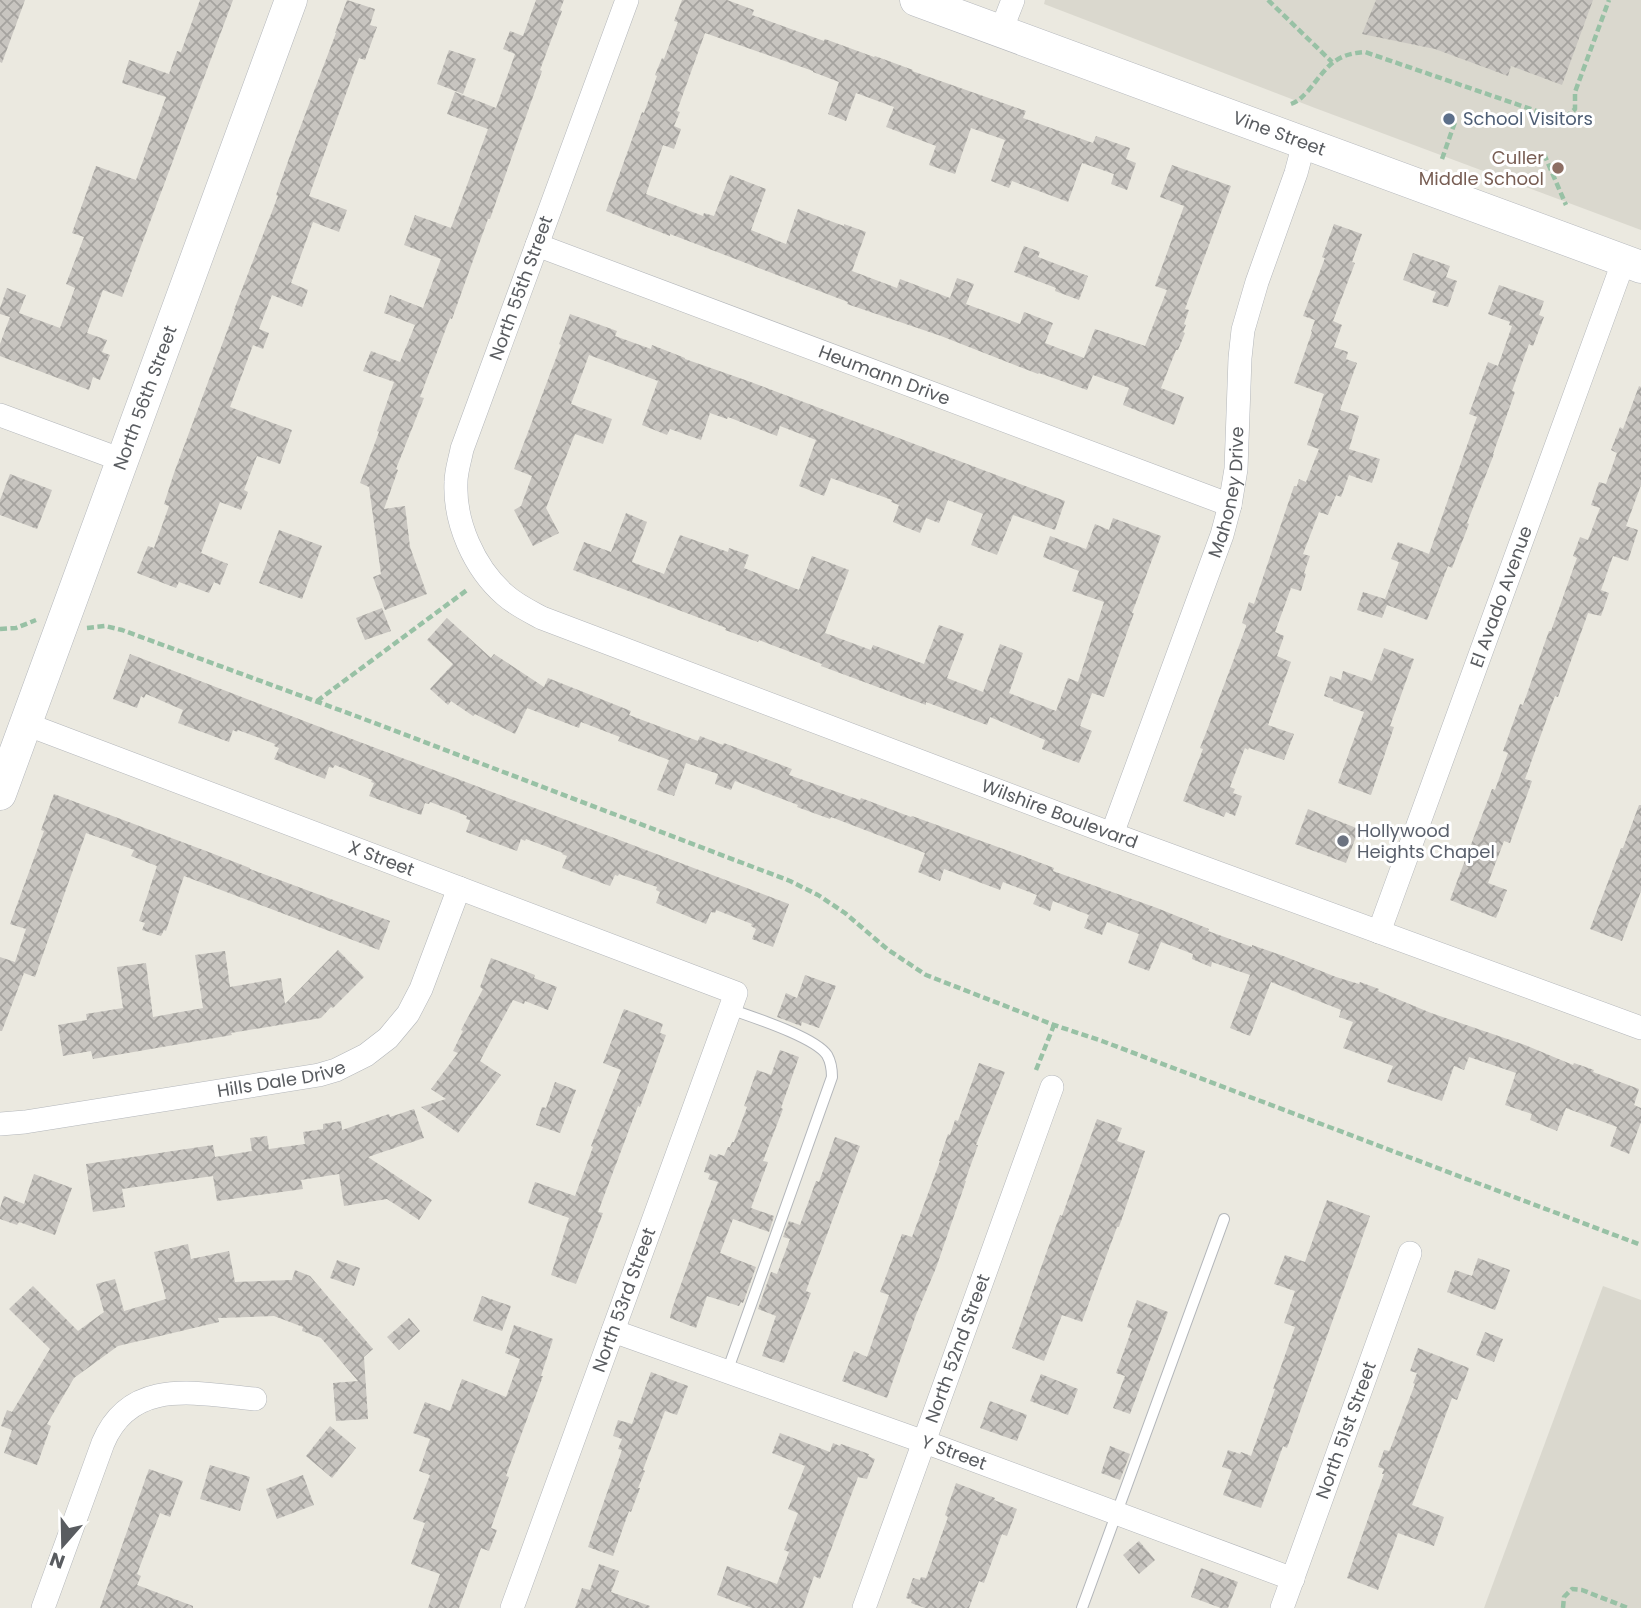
<svg xmlns="http://www.w3.org/2000/svg" width="1641" height="1608" font-family="Poppins,sans-serif">
	<defs>
		<pattern id="building-cross-hatch" width="8" height="8" patternUnits="userSpaceOnUse" patternTransform="scale(1.75)"><rect width="8" height="8" fill="#c8c5c0"/><path d="M0 0l8 8M0 8l8-8" fill="none" stroke="#a5a39f"/></pattern>
	</defs>
	<rect width="100%" height="100%" fill="#ebe9e0"/>
	<g fill="#dad8ce">
		<path d="M1045,0H1641V230L1315,108L1044,4Z"/>
		<path d="M1603,1286L1641,1300V1608H1484Z"/>
	</g>
	<g fill="url(#building-cross-hatch)">
		<path d="M0,0H25L2,63L0,62Z"/>
		<path d="M200,0H233L122,297L103,290L87,333L107,340L102,352L110,355L100,380L93,377L89,390L0,356V344L10,317L0,314V308L7,288L26,295L19,313L60,328L75,288L66,284L84,237L72,233L96,166L136,180L166,97L122,83L129,60L169,74L177,51L181,52Z"/>
		<path d="M347,0L375,9L370,25L377,27L365,60L359,58L309,196L347,210L339,232L313,222L291,283L308,290L302,307L272,295L259,329L269,333L263,349L253,345L230,407L292,430L280,464L257,456L244,490L248,492L241,510L220,502L201,553L228,564L220,585L214,582L209,593L179,582L176,588L137,573L148,546L154,548L169,506L164,504L174,473L235,310H234L278,196L276,195L297,136L336,33H335Z"/>
		<path d="M536,0H564L560,10L562,11L540,70L542,71L490,219H488L452,319L450,318L420,397L424,398L396,469L398,470L384,509L405,506L410,547L427,594L385,610L373,577L381,574L369,487L360,483L379,432L377,431L394,382L363,371L371,351L400,362L415,325L384,313L390,295L423,308L441,259L404,245L415,215L451,228L488,129L447,114L455,92L496,108L515,54L503,49L510,31L523,36Z"/>
		<path d="M682,0H727L754,10L752,15L824,41L825,39L874,57L875,56L913,70L912,71L1026,111L1023,118L1093,143L1096,136L1130,148L1126,159L1136,163L1127,190L1111,184L1114,174L1082,163L1068,202L1012,181L1009,188L991,181L1005,140L971,128L955,174L929,165L936,146L886,127L894,107L856,93L846,121L828,114L839,82L813,72V71L705,33L677,111L680,112L674,126L681,129L674,149L663,145L646,194L703,216L704,213L714,216L730,175L766,189L751,230L786,244L798,209L844,226V224L866,232L852,271L897,288L900,279L950,298L957,278L974,284L966,304L1020,324L1024,312L1053,323L1045,343L1084,358L1095,329L1145,346L1167,290L1155,286L1184,206L1160,197L1172,165L1231,186L1185,309L1189,310L1184,324L1186,325L1183,332L1185,333L1178,350H1176L1161,388L1184,397L1174,425L1123,405L1129,388L1093,375L1087,390L1039,373L1038,374L941,336L847,304L848,302L670,234V236L606,211L642,112L644,113L657,76L655,75L662,58L664,59L678,22L674,21Z"/>
		<path d="M1376,0H1593L1562,85L1511,66L1508,76L1435,49L1362,34Z"/>
		<path d="M449,50L476,59L463,94L437,84Z"/>
		<path d="M1334,224L1362,234L1352,262L1355,263L1333,321L1342,325L1334,347L1348,352L1346,359L1357,363L1340,410L1359,416L1349,449L1380,459L1372,483L1349,475L1341,497L1336,495L1328,515L1319,512L1303,554L1310,556L1304,573L1306,574L1301,591L1291,588L1275,632L1284,636L1277,656L1291,662L1268,725L1294,734L1284,760L1249,748L1248,750L1245,748L1230,787L1235,789L1233,793L1242,796L1235,816L1226,812L1224,817L1183,801L1203,749L1200,748L1209,725L1246,627V625L1242,623L1249,602L1254,604L1294,486H1297L1299,479L1306,482L1319,449L1307,445L1324,394L1294,383L1312,332L1311,331L1315,320L1303,316L1325,258L1322,257Z"/>
		<path d="M1024,246L1040,252L1038,257L1088,276L1079,300L1055,291L1056,288L1014,272Z"/>
		<path d="M1413,253L1450,266L1446,277L1457,281L1448,307L1432,302L1436,292L1403,280Z"/>
		<path d="M1499,285L1544,301L1539,315L1544,317L1533,346L1529,344L1512,391L1515,392L1493,454H1494L1467,523L1469,524L1452,568L1448,566L1427,620L1387,605L1382,618L1357,610L1363,592L1385,599L1399,562L1391,559L1398,542L1429,554L1477,417L1469,414L1488,362L1498,366L1512,326L1509,325L1510,322L1488,314Z"/>
		<path d="M570,314L617,331L615,336L651,349L652,345L685,358V359L748,381L1065,501L1055,530L1013,515L997,555L971,545L983,514L948,500L939,523L926,518L920,533L893,522L899,505L891,502L892,500L831,478L824,496L799,486L816,440L780,426L777,436L728,417L727,419L710,413L701,440L670,429L667,435L642,425L658,381L589,355L571,404L612,419L603,444L575,434L546,508L559,533L533,546L514,510L521,506L532,476L514,469L561,345L559,344Z"/>
		<path d="M1639,386L1641,387V485L1626,526L1638,530L1628,561L1613,556L1601,590L1609,593L1601,616L1588,613L1558,697L1555,696L1525,779L1532,781L1510,843L1504,841L1488,883L1507,890L1496,918L1450,900L1492,789L1495,790L1508,753L1503,751L1520,704L1523,705L1549,631H1551L1577,558L1573,556L1580,537L1588,540L1600,508L1591,505L1599,482L1606,484L1617,453L1611,450L1620,427L1623,429Z"/>
		<path d="M10,474L52,490L37,529L0,515V500Z"/>
		<path d="M626,513L647,522L632,562L664,574L680,535L728,552L729,548L749,555L744,568L799,590L812,556L849,570L825,633L871,650L873,645L924,664L939,625L964,634L947,678L983,692L1000,644L1023,653L1009,693L1056,711L1068,678L1078,682L1104,602L1072,591L1079,571L1043,557L1050,536L1086,549L1095,524L1109,530L1113,518L1161,536L1132,613H1134L1104,697L1092,693L1080,726L1092,731L1079,763L1042,749L1045,740L990,717L987,725L926,702V705L821,666L822,664L759,640L758,642L725,630L726,628L573,570L584,542L611,552Z"/>
		<path d="M279,530L322,546L302,599L259,583Z"/>
		<path d="M382,608L391,631L365,640L356,618Z"/>
		<path d="M447,618L491,658L494,654L544,687L548,678L631,711L629,715L698,741L700,736L723,745L724,743L792,769L789,775L860,800L861,798L911,817L912,816L1020,855L1054,868L1053,871L1157,908L1209,929L1208,931L1252,947V945L1286,957L1336,977L1359,984L1360,982L1379,989L1378,991L1431,1013L1525,1045L1573,1065L1574,1063L1594,1070L1593,1072L1639,1089L1634,1105L1641,1108V1122L1629,1154L1610,1146L1617,1127L1566,1108L1557,1131L1530,1120L1532,1114L1505,1105L1516,1073L1469,1057L1464,1070L1454,1066L1442,1101L1387,1082L1393,1066L1343,1048L1353,1022L1339,1017L1341,1010L1271,982L1250,1036L1230,1028L1250,975L1212,962L1211,967L1192,959L1193,954L1161,942L1149,971L1128,963L1139,934L1107,922L1102,935L1084,928L1089,915L1053,901L1050,911L1033,904L1037,895L1003,882L1000,890L944,869L940,881L918,872L925,853L831,817L830,819L797,807L798,805L735,781L731,790L715,784L718,774L686,763L674,796L657,790L669,760L618,741L620,737L581,722L579,728L527,708L515,734L475,714L473,716L451,701L448,705L430,689L453,664L427,640Z"/>
		<path d="M1384,648L1414,659L1390,726L1394,727L1371,795L1338,783L1364,712L1333,701V699L1324,696L1330,676L1341,680L1343,671L1372,681Z"/>
		<path d="M130,654L312,724L789,904L773,947L752,939L756,929L751,926L752,924L716,910L715,913L711,912L706,924L656,903L660,892L656,890L657,887L619,874L618,876L615,875L610,886L562,868L567,856L562,854L563,853L545,846L526,839L525,841L521,839L517,851L466,832L470,820L466,819L467,816L449,809L430,802L429,804L425,803L421,815L369,796L374,783L371,782L372,780L335,765L333,768L329,767L325,779L274,759L279,748L274,746L275,744L257,737L238,730L237,732L233,730L229,742L178,723L183,710L146,694L144,698L141,696L137,708L113,699Z"/>
		<path d="M54,794L206,851L250,868V869L390,921L379,950L184,876L166,931L164,930L161,936L142,930L145,923L139,921L157,866L131,856L134,850L86,833L35,977L24,973L2,1031H0V957L15,962L26,929L10,924L44,831L41,830Z"/>
		<path d="M1639,805H1641V891L1622,941L1590,929L1621,848H1623Z"/>
		<path d="M1308,809L1359,829L1346,863L1295,844Z"/>
		<path d="M338,950L364,977L333,1008L331,1007L321,1018L231,1033L232,1035L93,1059L91,1051L63,1056L58,1025L87,1020L86,1014L123,1008L117,967L146,963L153,1017L203,1008L195,955L225,951L230,987L281,978L285,1004Z"/>
		<path d="M491,958L535,975L534,978L557,987L548,1010L525,1001L524,1004L513,1000L480,1061L501,1075L458,1133L421,1107L446,1099L431,1089L458,1053L453,1051L463,1031L461,1030L483,989L480,987Z"/>
		<path d="M805,975L836,986L819,1028L802,1022L801,1026L777,1017L786,993L797,998Z"/>
		<path d="M624,1009L663,1024L660,1033L666,1035L640,1107L638,1106L598,1212L603,1213L576,1284L551,1275L569,1218L528,1203L535,1182L575,1196L593,1147L591,1146L621,1070L603,1063Z"/>
		<path d="M780,1050L799,1057L781,1108L783,1109L763,1161L768,1162L751,1208L774,1216L769,1232L733,1219L720,1253L756,1267L743,1303L741,1302L739,1306L707,1296L696,1328L670,1318L672,1309L718,1182L708,1179L710,1174L704,1172L710,1154L717,1157L718,1154L724,1156L728,1147H730L732,1142H734L747,1107L744,1106L757,1070L771,1075Z"/>
		<path d="M979,1063L1005,1072L976,1145H978L965,1181H966L936,1268L916,1315L887,1398L842,1381L854,1351L867,1357L889,1295L880,1292L902,1234L912,1237L940,1161H939L948,1134L950,1135L955,1120L958,1121Z"/>
		<path d="M555,1082L576,1090L560,1133L536,1125L542,1107L546,1108Z"/>
		<path d="M414,1109L424,1138L368,1157L432,1200L419,1220L387,1199L344,1206L339,1174L301,1180L303,1189L217,1201L213,1176L122,1189L125,1207L93,1212L86,1164L213,1145L215,1157L252,1151L250,1138L267,1136L269,1149L305,1144L303,1132L323,1129V1124L341,1121L342,1130L389,1114L390,1117Z"/>
		<path d="M1097,1119L1122,1128L1117,1141L1145,1151L1119,1227H1117L1082,1322L1062,1315L1044,1361L1012,1348L1060,1215L1062,1216Z"/>
		<path d="M835,1137L860,1146L806,1291L811,1293L784,1363L762,1356L776,1316L758,1309L771,1272L777,1274L790,1239L783,1237L789,1221L800,1225L816,1181L819,1182Z"/>
		<path d="M34,1174L72,1188L55,1235L19,1222L17,1225L0,1219V1208L4,1196L24,1204Z"/>
		<path d="M1327,1200L1370,1216L1287,1448L1283,1446L1261,1508L1223,1495L1232,1470L1222,1467L1228,1450L1240,1454L1241,1452L1251,1456L1275,1389H1273L1295,1327L1284,1323L1295,1291L1274,1284L1285,1255L1305,1262Z"/>
		<path d="M188,1244L191,1259L229,1251L235,1282L292,1280L295,1270L310,1276L373,1349L364,1357L368,1419L336,1421L333,1383L358,1381L321,1338L302,1331L303,1327L274,1316L218,1318L219,1322L118,1346L74,1378L47,1424L51,1426L37,1465L4,1453L12,1430L1,1426L7,1410L12,1412L50,1349L9,1309L33,1286L78,1331L104,1312L96,1284L115,1279L124,1311L166,1299L154,1252Z"/>
		<path d="M1478,1258L1510,1270L1495,1310L1447,1292L1455,1270L1472,1276Z"/>
		<path d="M337,1260L360,1268L354,1286L330,1278Z"/>
		<path d="M482,1296L511,1306L502,1331L473,1321Z"/>
		<path d="M1137,1300L1168,1312L1130,1414L1113,1408L1125,1376L1116,1373L1132,1329L1127,1327Z"/>
		<path d="M409,1318L420,1331L399,1350L387,1337Z"/>
		<path d="M514,1325L553,1339L541,1376H543L506,1476L509,1477L491,1528L497,1530L489,1551L481,1548L459,1608H428L440,1574L411,1564L425,1523L413,1519L430,1475L419,1471L430,1439L413,1433L425,1402L450,1411L462,1379L506,1397L520,1359L505,1353Z"/>
		<path d="M1485,1332L1503,1339L1494,1362L1476,1355Z"/>
		<path d="M1418,1348L1469,1368L1457,1400L1452,1398L1412,1505L1444,1517L1434,1546L1398,1533L1378,1590L1347,1578L1384,1474H1382L1384,1469L1378,1467L1384,1450L1389,1451L1391,1447L1415,1384L1413,1383L1417,1373L1410,1371Z"/>
		<path d="M651,1372L688,1386L677,1415L665,1411L643,1470L645,1471L638,1488H640L631,1512L629,1511L613,1556L588,1547L622,1450L618,1449L622,1439L613,1436L618,1420L632,1424Z"/>
		<path d="M1041,1374L1078,1389L1068,1415L1030,1401Z"/>
		<path d="M990,1401L1027,1415L1017,1441L980,1428Z"/>
		<path d="M330,1426L356,1448L332,1478L306,1456Z"/>
		<path d="M780,1433L830,1452L833,1443L840,1446L841,1444L869,1454L868,1456L875,1459L867,1479L858,1477L820,1579L814,1576L803,1608H752L717,1595L727,1566L777,1584L789,1552L784,1550L798,1513L788,1509L805,1466L772,1453Z"/>
		<path d="M1110,1446L1130,1454L1120,1480L1101,1473Z"/>
		<path d="M210,1465L250,1477L240,1511L200,1499Z"/>
		<path d="M149,1469L183,1481L170,1517L160,1513L137,1574L141,1576L137,1585L193,1606V1608H100Z"/>
		<path d="M303,1475L314,1505L277,1519L266,1489Z"/>
		<path d="M956,1483L995,1498L994,1500L1017,1509L1007,1536L1002,1534L984,1583L979,1581L969,1608H925L911,1603L912,1600L906,1598L913,1578L920,1580L921,1577L926,1578L948,1517L945,1515Z"/>
		<path d="M1139,1541L1155,1560L1139,1574L1123,1555Z"/>
		<path d="M599,1564L619,1571L611,1592L650,1606L649,1608H575L582,1588L590,1590Z"/>
		<path d="M1201,1568L1238,1582L1228,1608H1221L1191,1597Z"/>
	</g>
	<g fill="none" stroke-linecap="round" stroke-linejoin="round">
		<g stroke="#b3b6ba" stroke-width="12">
			<g id="service">
				<path d="M727,1372L832,1077C832,1068 831,1062 827,1055C815,1037 752,1017 730,1009"/>
				<path d="M1082,1608L1224,1219"/>
			</g>
		</g>
		<g stroke="#b3b6ba" stroke-width="24">
			<g id="minor">
				<path id="s1" d="M627,0L462,449C460,460 456,471 456,482C454,522 474,568 505,595C516,605 529,611 542,618L1112,834L1641,1028"/>
				<path d="M1001,31L1013,0"/>
				<path id="s2" d="M537,245L1230,505"/>
				<path d="M0,415L122,460"/>
				<path id="s3" d="M26,724L736,993L512,1608"/>
				<path id="s4" d="M1112,834L1222,535L1230,505L1236,469L1240,358L1243,330L1257,282L1296,173L1304,143"/>
				<path id="s5" d="M1379,932L1624,260"/>
				<path id="s6" d="M0,1124L25,1122L319,1075L336,1070L366,1055L388,1038L408,1014L421,989L459,888"/>
				<path id="s7" d="M613,1331L944,1449L1293,1579"/>
				<path d="M43,1608L103,1443C131,1376 198,1394 255,1399"/>
				<path id="s8" d="M864,1608L1052,1087"/>
				<path id="s9" d="M1282,1608L1410,1253"/>
			</g>
		</g>
		<g stroke="#b4b7bc" stroke-width="33">
			<g id="secondary">
				<path id="s10" d="M916,0L1641,267"/>
				<path id="s11" d="M0,794L291,0"/>
			</g>
		</g>
		<g stroke="#98c1a5" stroke-width="4.5" stroke-dasharray="7 3.5" stroke-linecap="butt">
			<path d="M1268,0L1332,62"/>
			<path d="M1291,104C1299,101 1302,97 1308,91C1327,68 1333,54 1365,52L1551,116L1566,117L1575,109V92L1609,0"/>
			<path d="M1544,154L1566,205"/>
			<path d="M1442,159L1455,122"/>
			<path d="M87,628L105,626L122,630L356,716L790,881L818,895L845,913L887,949L926,975L1054,1025L1102,1041L1641,1245"/>
			<path d="M0,629L16,628L36,620"/>
			<path d="M317,701L467,590"/>
			<path d="M1036,1070L1054,1025"/>
			<path d="M1563,1608L1564,1597L1572,1589L1582,1590L1628,1608"/>
		</g>
		<use href="#service" stroke="#fff" stroke-width="10"/>
		<use href="#minor" stroke="#fff" stroke-width="23"/>
		<use href="#secondary" stroke="#fff" stroke-width="32"/>
	</g>
	<circle fill="#5c6f8a" stroke="#fff" stroke-width="2.5" cx="1449" cy="119" r="7"/>
	<circle fill="#8d6e63" stroke="#fff" stroke-width="2.5" cx="1558" cy="168" r="7"/>
	<circle fill="#6b7280" stroke="#fff" stroke-width="2.5" cx="1343" cy="841" r="7"/>
	<g text-anchor="middle" stroke-width="6" stroke-linejoin="round" paint-order="stroke">
		<g font-size="18" fill="#4e5e75" stroke="#fff" text-anchor="start">
			<text x="1463" y="125">School Visitors</text>
		</g>
		<g font-size="18" fill="#595c60" stroke="#fff">
			<text dy="6" stroke="none"><textPath href="#s10" startOffset="387">Vine Street</textPath></text>
			<text transform="translate(521 288) rotate(-70)" y="6">North 55th Street</text>
			<text dy="6" stroke="none"><textPath href="#s2" startOffset="371">Heumann Drive</textPath></text>
			<text dy="6" stroke="none"><textPath href="#s11" startOffset="422">North 56th Street</textPath></text>
			<text dy="6" stroke="none"><textPath href="#s4" startOffset="362">Mahoney Drive</textPath></text>
			<text dy="6" stroke="none"><textPath href="#s5" startOffset="357">El Avado Avenue</textPath></text>
			<text dy="6" stroke="none"><textPath href="#s1" startOffset="1236">Wilshire Boulevard</textPath></text>
			<text dy="6" stroke="none"><textPath href="#s3" startOffset="380">X Street</textPath></text>
			<text dy="6" stroke="none"><textPath href="#s6" startOffset="285">Hills Dale Drive</textPath></text>
			<text transform="translate(624 1300) rotate(-70)" y="6">North 53rd Street</text>
			<text dy="6" stroke="none"><textPath href="#s8" startOffset="276">North 52nd Street</textPath></text>
			<text dy="6" stroke="none"><textPath href="#s9" startOffset="189">North 51st Street</textPath></text>
			<text dy="6" stroke="none"><textPath href="#s7" startOffset="362">Y Street</textPath></text>
		</g>
		<g font-size="18" fill="#785e54" stroke="#fff" text-anchor="end">
			<text x="1544" y="164">Culler<tspan x="1544" dy="21">Middle School</tspan></text>
		</g>
		<g font-size="18" fill="#5b616d" stroke="#fff" text-anchor="start">
			<text x="1357" y="837">Hollywood<tspan x="1357" dy="21">Heights Chapel</tspan></text>
		</g>
	</g>
	<g transform="translate(63 1545) rotate(200)" stroke="#ffffff" stroke-width="5" paint-order="stroke">
	<path d="M0-5L12 26L0 18L-12 26Z" fill="#595c60"/>
	<text y="-10" font-size="19" font-weight="bold" text-anchor="middle" fill="#595c60">N</text>
	</g>
</svg>
